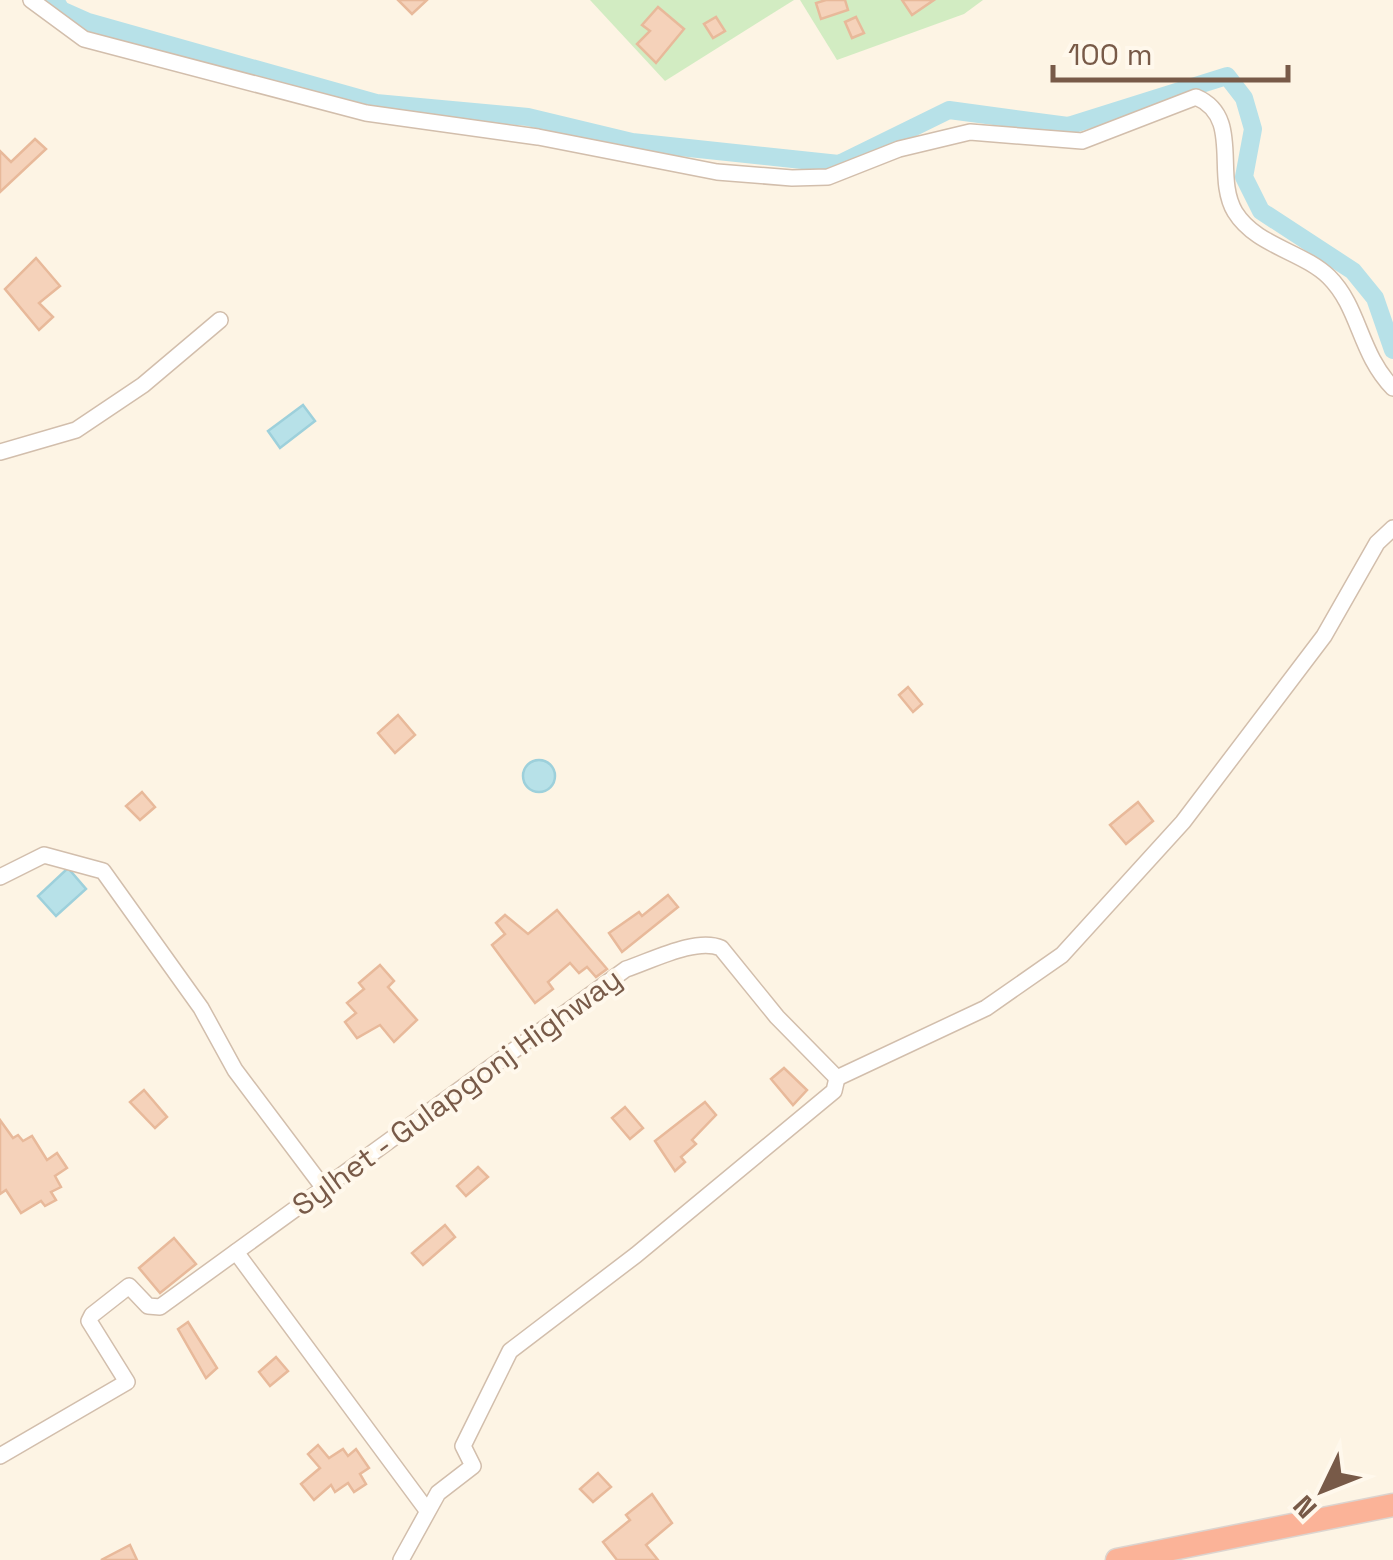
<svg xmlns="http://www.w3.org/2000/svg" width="1393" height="1560" font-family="'Space Grotesk',sans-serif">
	<rect width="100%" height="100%" fill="#fdf4e4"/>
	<g fill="#d2ecc2">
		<path d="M590,0H794L665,81Z"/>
		<path d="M800,0H983L964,14L837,60Z"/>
	</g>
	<g fill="#b7e1e8" stroke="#9dd0db" stroke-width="2.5">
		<path d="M303,405L315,421L280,448L268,431Z"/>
		<circle cx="539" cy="776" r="16"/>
		<path d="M68,868L86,889L56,916L38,896Z"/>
	</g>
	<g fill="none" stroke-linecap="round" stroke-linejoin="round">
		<path stroke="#b7e1e8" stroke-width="18" d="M55,0L61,10L88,22L376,103L528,117L632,142L839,164L949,110L1068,126L1227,76L1244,98L1253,129L1244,177L1261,211L1353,271L1375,298L1393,350"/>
	</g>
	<g fill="#f5d2ba" stroke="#e8b99a" stroke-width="2.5">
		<path d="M398,0H427L412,14Z"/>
		<path d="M826,0H845L848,10L821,19L816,3Z"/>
		<path d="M902,0H934L912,15Z"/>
		<path d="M658,7L684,29L656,63L637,44L650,31L642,25Z"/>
		<path d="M716,17L725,31L713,38L704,24Z"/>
		<path d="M856,17L864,33L852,38L845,22Z"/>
		<path d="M35,139L46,149L0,192V151L11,162Z"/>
		<path d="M36,258L60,286L39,303L53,317L39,330L5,289Z"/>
		<path d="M908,687L922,704L913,712L899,695Z"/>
		<path d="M398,715L415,735L395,753L378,733Z"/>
		<path d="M142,792L155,807L140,820L126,806Z"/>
		<path d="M1138,802L1153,821L1126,844L1110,825Z"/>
		<path d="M668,895L678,907L622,952L609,933L639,912L642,916Z"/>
		<path d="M557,910L607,969L596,977L587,967L579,973L570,963L548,982L553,989L535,1003L492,945L505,934L496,923L505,915L528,934Z"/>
		<path d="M380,965L394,981L388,987L417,1020L394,1042L380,1025L357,1038L345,1022L356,1013L347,1003L364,989L359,983Z"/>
		<path d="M784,1068L807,1090L793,1105L771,1079Z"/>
		<path d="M144,1090L167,1117L155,1128L130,1102Z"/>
		<path d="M705,1102L716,1115L692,1140L696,1144L681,1157L685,1162L675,1171L655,1141Z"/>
		<path d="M625,1107L643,1128L630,1139L612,1118Z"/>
		<path d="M0,1120L13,1138L18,1135L23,1141L32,1136L47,1160L57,1153L67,1168L55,1176L61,1187L51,1192L56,1200L45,1206L41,1201L21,1213L6,1190L0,1194Z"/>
		<path d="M478,1167L488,1177L466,1196L457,1186Z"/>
		<path d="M445,1225L455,1237L423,1265L412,1253Z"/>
		<path d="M174,1238L196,1264L160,1293L139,1268Z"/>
		<path d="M188,1322L217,1368L206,1378L178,1329Z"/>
		<path d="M276,1357L288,1371L270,1386L259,1372Z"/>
		<path d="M318,1445L329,1458L343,1449L348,1456L356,1449L369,1468L360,1474L366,1484L354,1492L348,1483L335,1492L331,1485L314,1500L301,1484L320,1468L308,1454Z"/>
		<path d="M598,1473L611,1487L593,1502L580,1489Z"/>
		<path d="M652,1494L672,1523L646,1545L658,1560H617L603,1542L630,1520L626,1515Z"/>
		<path d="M130,1545L137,1560H101Z"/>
	</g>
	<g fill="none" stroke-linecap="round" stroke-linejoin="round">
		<g stroke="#d2beac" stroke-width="18">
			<g id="minor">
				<path d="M31,0L84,39L366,113L538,137L717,172L792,178L828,177L899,149L970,132L1082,141L1196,97C1243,117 1213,175 1235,212C1256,246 1302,251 1329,277C1360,308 1359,353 1393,388"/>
				<path d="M0,452L76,430L143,385L220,320"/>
				<path d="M0,877L44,855L103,871L201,1008L235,1070L323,1187"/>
				<path d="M236,1252L426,1509"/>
				<path d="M0,1456L127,1382L89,1321L92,1315L129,1286L148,1306L160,1307L626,969C651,961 696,937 721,948L777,1017L837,1078L986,1008L1062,955L1183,822L1324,636L1377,543L1393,528"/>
				<path d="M401,1560L438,1493L473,1466L463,1446L510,1351L636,1255L834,1091L837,1078"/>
			</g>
		</g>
		<g stroke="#dcd4cf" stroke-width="25">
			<path id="highway" d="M1117,1560L1393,1505"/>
		</g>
		<use href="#minor" stroke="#fff" stroke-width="15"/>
		<use href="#highway" stroke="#fbb398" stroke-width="22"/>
	</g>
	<g text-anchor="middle" stroke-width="8" stroke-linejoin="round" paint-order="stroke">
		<g font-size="30" fill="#785a48" stroke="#fff8ec">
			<text transform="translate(457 1092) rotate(-36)" y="10">Sylhet - Gulapgonj Highway</text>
		</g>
	</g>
	<g transform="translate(1323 1490) rotate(227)" stroke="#fff8ec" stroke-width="8" paint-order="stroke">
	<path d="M0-8L18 38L0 25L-18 38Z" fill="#785a48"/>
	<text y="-15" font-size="28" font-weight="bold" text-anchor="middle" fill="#785a48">N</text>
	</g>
	<path d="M1053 65v15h235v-15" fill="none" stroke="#785a48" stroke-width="5"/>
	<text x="1068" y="65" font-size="30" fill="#785a48" stroke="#fff8ec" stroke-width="8" paint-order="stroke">100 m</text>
</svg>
